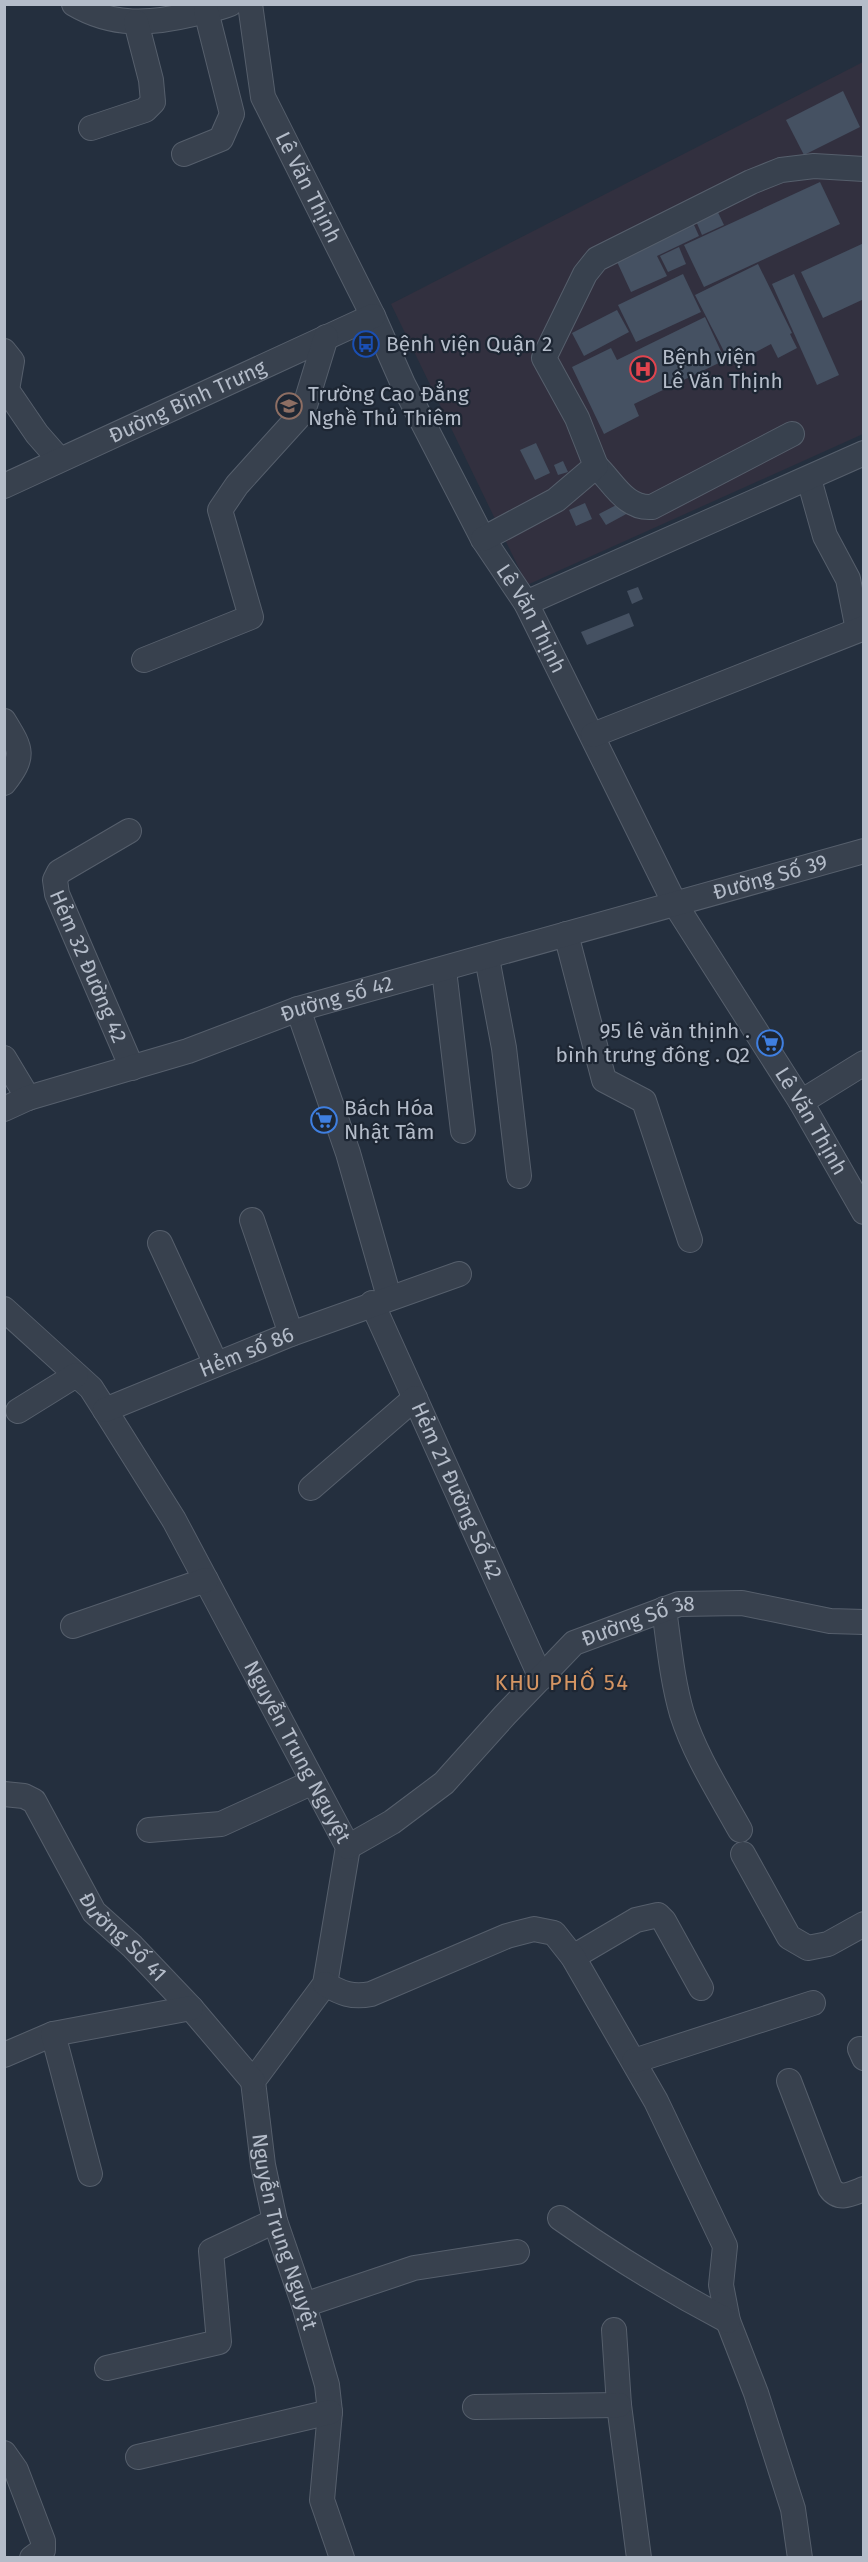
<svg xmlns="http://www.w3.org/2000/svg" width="868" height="2562" font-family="'Fira Sans',sans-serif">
	<rect width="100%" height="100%" fill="#242f3e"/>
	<path fill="#32303f" d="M863,62V434L527,585L391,304Z"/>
	<g fill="#455162">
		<path d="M843,91L860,127L804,155L786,120Z"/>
		<path d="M820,182L840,224L704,287L684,245Z"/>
		<path d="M714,204L724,225L702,235L693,214Z"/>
		<path d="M690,216L699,236L657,256L667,276L631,292L612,251Z"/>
		<path d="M864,243V299L823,318L801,272Z"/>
		<path d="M679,247L686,264L668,272L660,256Z"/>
		<path d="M758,264L792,333L790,334L797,348L778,358L771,344L731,365L695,295Z"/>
		<path d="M683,274L701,312L636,342L618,305Z"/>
		<path d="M794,274L839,375L817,385L772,284Z"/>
		<path d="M617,310L629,332L584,356L572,333Z"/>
		<path d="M705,317L725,360L634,404L639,416L604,434L572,367L611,348L617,360Z"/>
		<path d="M536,443L550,473L535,480L520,450Z"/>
		<path d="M563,461L568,472L558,475L554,465Z"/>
		<path d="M624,501L630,512L606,525L599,514Z"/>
		<path d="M585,503L592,519L576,526L569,510Z"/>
		<path d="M638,587L643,599L632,604L627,591Z"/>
		<path d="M629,613L634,626L587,645L581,632Z"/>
	</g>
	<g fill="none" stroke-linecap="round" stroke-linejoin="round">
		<g stroke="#565f6c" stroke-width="26">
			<g id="minor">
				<path d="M74,4C113,27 151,24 193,14C205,11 218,9 230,4"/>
				<path id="s1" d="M250,4L263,97L373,316L403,384L483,539L526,603L675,904L801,1102L864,1212"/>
				<path d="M91,128L145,110L153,102L151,80L136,22"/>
				<path d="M184,154L221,139L232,114L206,11"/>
				<path d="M4,351L12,361L7,390L37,434L59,459"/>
				<path d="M596,466C613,482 625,509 652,507L792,434"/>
				<path d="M809,479L825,536L848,579L858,630"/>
				<path id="s2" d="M4,486L373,316"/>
				<path d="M483,539L556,500L596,466L577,418L544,358L585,274L597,259L751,182L781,170L814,166L864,169"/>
				<path d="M526,603L864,453"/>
				<path d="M144,660L251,617L220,510L237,485L303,412L326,337"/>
				<path d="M4,721C21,749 26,755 4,783"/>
				<path d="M593,735L864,628"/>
				<path id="s3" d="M129,831L59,872L55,880L57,894L132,1068"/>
				<path d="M566,934L604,1080L644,1101L690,1240"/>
				<path d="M487,958L504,1048L519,1176"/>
				<path d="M444,970L463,1131"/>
				<path d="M298,1009L348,1153L389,1297"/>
				<path d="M4,1058L28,1098"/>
				<path d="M801,1102L864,1063"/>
				<path id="s4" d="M4,1109L28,1098L188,1051L298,1009L864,851"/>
				<path d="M252,1220L291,1334"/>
				<path d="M160,1243L216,1364"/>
				<path id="s5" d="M372,1303L541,1678"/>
				<path id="s6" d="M4,1309L91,1388L105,1410L174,1520L348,1847L325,1984L253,2081L263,2165L275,2221L304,2305L327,2385L330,2412L322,2500L342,2558"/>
				<path id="s7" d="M105,1410L291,1334L459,1274"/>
				<path d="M18,1411L76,1375"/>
				<path d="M311,1488L415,1398"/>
				<path d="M664,1609C669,1644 672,1680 682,1714C695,1755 719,1792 740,1830"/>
				<path d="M73,1626L206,1580"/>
				<path id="s8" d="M4,1794L24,1796L34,1801L94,1912L132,1946L191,2008L253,2081"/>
				<path d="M149,1830L221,1824L313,1782"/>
				<path id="s9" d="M348,1847L392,1822L444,1783L505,1715L574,1643L679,1604L742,1603L830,1621L864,1622"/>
				<path d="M743,1854L789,1937L808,1948L828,1944L864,1924"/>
				<path d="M573,1957L636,1920L658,1915L664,1921L701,1988"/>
				<path d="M325,1984C341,1993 352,1998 371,1994L507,1936L534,1929L554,1933L573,1957L656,2101L725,2246L721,2285L728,2321L756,2393L793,2509L800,2558"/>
				<path d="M860,2049L864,2058"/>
				<path d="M4,2055L53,2034"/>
				<path d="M634,2061L813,2003"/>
				<path d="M789,2081L830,2188C839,2201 851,2194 864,2189"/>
				<path d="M90,2174L53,2034L191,2008"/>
				<path d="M560,2218C614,2256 669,2290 728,2321"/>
				<path d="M304,2305L414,2268L517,2252"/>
				<path d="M614,2330L619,2405L639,2558"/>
				<path d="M107,2368L219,2342L211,2251L275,2221"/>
				<path d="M475,2407L619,2405"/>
				<path d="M4,2453L16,2470L43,2541V2550L32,2558"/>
				<path d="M138,2457L330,2412"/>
			</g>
		</g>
		<use href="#minor" stroke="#38414e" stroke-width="24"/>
	</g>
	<defs>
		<g id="bus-ring" transform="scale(1.35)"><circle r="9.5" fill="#1d2633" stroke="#1a4fb4" stroke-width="1.5"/><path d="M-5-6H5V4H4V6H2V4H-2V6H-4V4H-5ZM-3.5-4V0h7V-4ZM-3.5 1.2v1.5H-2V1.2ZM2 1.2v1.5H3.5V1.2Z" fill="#1a4fb4"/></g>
		<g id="hospital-ring" transform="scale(1.35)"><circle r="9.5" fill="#1d2633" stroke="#e0444e" stroke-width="1.5"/><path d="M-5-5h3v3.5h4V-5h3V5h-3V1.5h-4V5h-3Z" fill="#e0444e"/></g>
		<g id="school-ring" transform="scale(1.35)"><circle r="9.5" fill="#1d2633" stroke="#8d6e63" stroke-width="1.5"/><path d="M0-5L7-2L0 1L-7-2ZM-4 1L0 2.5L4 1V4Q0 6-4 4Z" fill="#8d6e63"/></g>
		<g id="supermarket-ring" transform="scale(1.35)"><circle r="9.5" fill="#1d2633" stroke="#3f7fe0" stroke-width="1.5"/><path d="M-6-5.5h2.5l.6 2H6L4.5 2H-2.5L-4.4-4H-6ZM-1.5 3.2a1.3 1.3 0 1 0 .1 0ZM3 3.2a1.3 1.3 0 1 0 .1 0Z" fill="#3f7fe0"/></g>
	</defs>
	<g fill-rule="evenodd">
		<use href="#bus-ring" x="366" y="344"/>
		<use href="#hospital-ring" x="643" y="369"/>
		<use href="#school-ring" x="289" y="406"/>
		<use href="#supermarket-ring" x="770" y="1043"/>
		<use href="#supermarket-ring" x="324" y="1120"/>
	</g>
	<g text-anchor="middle" stroke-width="4.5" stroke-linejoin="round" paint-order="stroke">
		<g font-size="21" fill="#b4bcc9" stroke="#1d2633">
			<text dy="7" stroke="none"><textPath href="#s1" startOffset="195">Lê Văn Thịnh</textPath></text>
			<text dy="7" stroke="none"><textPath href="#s2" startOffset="202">Đường Bình Trưng</textPath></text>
			<text dy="7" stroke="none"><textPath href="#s1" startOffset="681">Lê Văn Thịnh</textPath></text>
			<text dy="7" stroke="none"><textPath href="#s4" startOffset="801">Đường Số 39</textPath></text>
			<text dy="7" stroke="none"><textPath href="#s3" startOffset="183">Hẻm 32 Đường 42</textPath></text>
			<text dy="7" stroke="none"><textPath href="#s4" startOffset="351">Đường số 42</textPath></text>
			<text dy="7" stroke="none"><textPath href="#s1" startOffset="1257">Lê Văn Thịnh</textPath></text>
			<text dy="7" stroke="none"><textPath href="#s7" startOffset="153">Hẻm số 86</textPath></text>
			<text dy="7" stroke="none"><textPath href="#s5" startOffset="206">Hẻm 21 Đường Số 42</textPath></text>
			<text dy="7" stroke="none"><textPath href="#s9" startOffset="375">Đường Số 38</textPath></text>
			<text dy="7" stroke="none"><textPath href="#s6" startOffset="536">Nguyễn Trung Nguyệt</textPath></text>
			<text dy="7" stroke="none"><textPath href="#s8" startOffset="195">Đường Số 41</textPath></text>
			<text dy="7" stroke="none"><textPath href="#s6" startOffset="1058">Nguyễn Trung Nguyệt</textPath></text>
		</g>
		<g font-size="21" fill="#b4bcc9" stroke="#1d2633" text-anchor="start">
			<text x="386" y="351">Bệnh viện Quận 2</text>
			<text x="662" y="364">Bệnh viện<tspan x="662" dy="24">Lê Văn Thịnh</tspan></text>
			<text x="308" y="401">Trường Cao Đẳng<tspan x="308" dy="24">Nghề Thủ Thiêm</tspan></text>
			<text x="750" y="1038" text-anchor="end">95 lê văn thịnh .<tspan x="750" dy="24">bình trưng đông . Q2</tspan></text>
			<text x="344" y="1115">Bách Hóa<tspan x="344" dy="24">Nhật Tâm</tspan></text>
		</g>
		<g font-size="22" letter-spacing="1.5" fill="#d59563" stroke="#1d2633">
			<text x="562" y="1690">KHU PHỐ 54</text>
		</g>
	</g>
	<rect width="868" height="2562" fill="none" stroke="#b4bcc9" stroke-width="12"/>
</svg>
